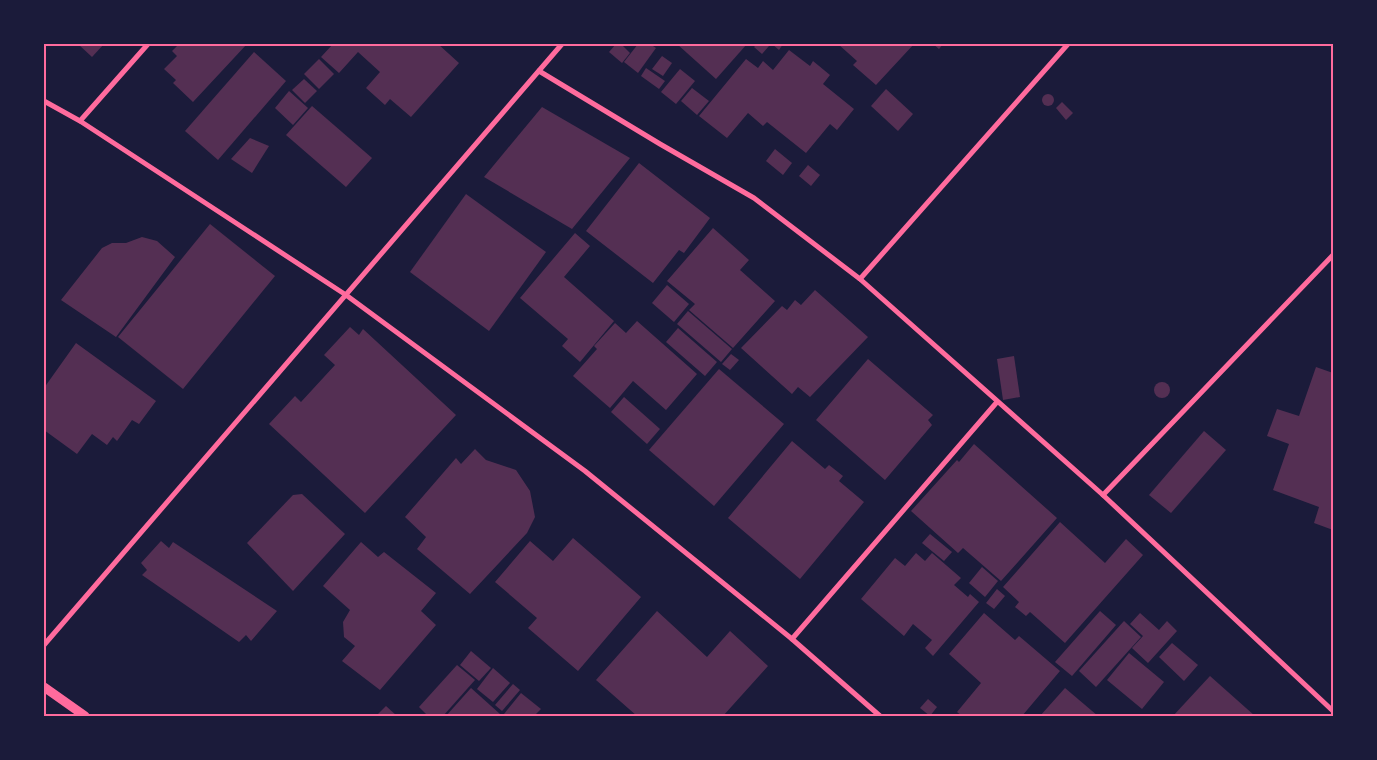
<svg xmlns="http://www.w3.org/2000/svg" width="1377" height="760" font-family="Quicksand,sans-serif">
	<rect width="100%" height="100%" fill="#1b1b3a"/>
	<g fill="#542f53">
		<path d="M78,44H104L92,57Z"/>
		<path d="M179,44H247L193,102L173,83L176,80L164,69L177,56L172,51Z"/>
		<path d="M333,44H438L459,63L411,117L390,99L385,105L366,88L380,72L358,52L339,73L321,57Z"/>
		<path d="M616,44H621L630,53L622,63L609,52Z"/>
		<path d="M638,44H650L656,48L638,73L624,62Z"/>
		<path d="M677,44H747L716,79Z"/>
		<path d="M757,44H766L769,46L762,54L754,47Z"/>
		<path d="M772,44H783L779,50Z"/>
		<path d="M838,44H914L876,85L853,65L857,61Z"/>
		<path d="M933,44H943L939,49Z"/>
		<path d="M789,50L810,66L813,61L830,75L823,84L854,109L837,130L830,124L806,153L767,122L763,126L748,113L727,138L699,116L746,59L758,68L763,61L773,70Z"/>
		<path d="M254,52L286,81L218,160L185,131Z"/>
		<path d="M662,56L672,63L663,76L652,69Z"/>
		<path d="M319,59L334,74L319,89L304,74Z"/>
		<path d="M646,68L665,81L659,89L641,76Z"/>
		<path d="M680,69L695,81L676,104L661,92Z"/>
		<path d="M304,79L317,91L305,103L292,90Z"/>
		<path d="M692,88L709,101L697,115L681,101Z"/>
		<path d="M886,89L913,114L898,131L871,106Z"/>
		<path d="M289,91L308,108L293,125L275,108Z"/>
		<circle cx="1048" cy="100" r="6"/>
		<path d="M1062,102L1073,113L1066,120L1056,108Z"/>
		<path d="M312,106L372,158L346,187L286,135Z"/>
		<path d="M542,107L630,158L572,229L484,177Z"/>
		<path d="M250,138L269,146L252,173L231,159Z"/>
		<path d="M775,149L792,163L783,175L766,161Z"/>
		<path d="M639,163L710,218L684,253L679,250L653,283L586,231Z"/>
		<path d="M808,165L820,175L811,186L799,176Z"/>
		<path d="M466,194L546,252L489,331L410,272Z"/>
		<path d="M210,224L275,276L183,389L118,337Z"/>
		<path d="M713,228L749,260L740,270L775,301L733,348L689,310L695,304L667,281Z"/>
		<path d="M575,233L590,246L564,277L614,321L580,362L562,346L568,339L520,298Z"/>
		<path d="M142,237L157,241L175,257L116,337L61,300L102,248L112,243H126Z"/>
		<path d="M667,285L689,304L674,322L652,303Z"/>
		<path d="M815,290L868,337L810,397L798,387L792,394L741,348L782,306L787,310L795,300L801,305Z"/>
		<path d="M688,311L732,349L721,362L677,324Z"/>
		<path d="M637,321L697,374L666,410L633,381L610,408L573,376L597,349L594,346L615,323L626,333Z"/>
		<path d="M350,327L359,335L363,329L456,415L365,513L269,424L295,396L301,402L335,365L324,355Z"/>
		<path d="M678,328L717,362L705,376L666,342Z"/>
		<path d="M76,343L156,401L139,424L132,420L117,441L113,437L107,445L92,434L77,454L44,430V388Z"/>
		<path d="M731,354L739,360L730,370L722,364Z"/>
		<path d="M1014,356L1020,397L1003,400L997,359Z"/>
		<path d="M868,359L933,415L928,420L932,425L885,480L816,420Z"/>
		<path d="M1316,367L1333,373V530L1314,523L1319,507L1273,490L1289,444L1267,436L1277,409L1299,416Z"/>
		<path d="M719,369L784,424L714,506L649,450Z"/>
		<circle cx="1162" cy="390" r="8"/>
		<path d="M624,397L660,429L647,444L611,412Z"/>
		<path d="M1204,431L1226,450L1171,513L1149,495Z"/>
		<path d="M792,441L825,469L829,465L843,476L839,481L864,502L800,579L728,518Z"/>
		<path d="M974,444L1057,518L1001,581L963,548L958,553L911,511L957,460L959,462Z"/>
		<path d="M475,449L486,460L516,470L530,491L535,517L527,533L470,594L417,549L426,537L405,517L456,458L461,464Z"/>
		<path d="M302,494L345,534L293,591L247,543L293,495Z"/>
		<path d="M1060,522L1105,563L1126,539L1143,555L1065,643L1030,612L1026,616L1015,607L1019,602L1003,587Z"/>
		<path d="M930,534L952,552L944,561L922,543Z"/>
		<path d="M573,538L641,597L578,671L528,628L537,618L495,582L530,541L553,561Z"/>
		<path d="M161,541L169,548L173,542L277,611L251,641L246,635L239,642L142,575L147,570L141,563Z"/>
		<path d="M361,542L378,557L384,552L436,593L421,611L436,625L380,690L342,661L355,646L344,637L343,622L350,610L323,586Z"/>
		<path d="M916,553L925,561L932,553L961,578L954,585L968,597L970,594L979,602L933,656L925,648L932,640L913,624L904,636L861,599L895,558L905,566Z"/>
		<path d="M982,567L998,581L985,597L969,583Z"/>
		<path d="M997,589L1005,596L994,609L986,603Z"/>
		<path d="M657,611L707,657L730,631L768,666L723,716H637L596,680Z"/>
		<path d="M1100,611L1116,625L1072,676L1055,662Z"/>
		<path d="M984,613L1015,640L1019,636L1060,671L1022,716H962L957,712L981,683L949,654Z"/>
		<path d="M1140,613L1159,630L1167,621L1177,631L1148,663L1132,648L1143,636L1130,624Z"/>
		<path d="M1124,621L1141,637L1096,687L1079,671Z"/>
		<path d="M1172,643L1198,665L1184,681L1159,657Z"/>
		<path d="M471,651L491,668L479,681L460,665Z"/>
		<path d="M1129,653L1164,682L1142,709L1107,680Z"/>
		<path d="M457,665L475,680L443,716H428L419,707Z"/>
		<path d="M493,668L510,683L493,702L477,689Z"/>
		<path d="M1210,676L1255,716H1173Z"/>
		<path d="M513,684L520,690L502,711L495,705Z"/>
		<path d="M471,688L500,714L498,716H446Z"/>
		<path d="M1065,688L1098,716H1040Z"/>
		<path d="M521,693L541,709L534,716H507L504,714Z"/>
		<path d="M928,699L937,707L930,716L920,708Z"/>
		<path d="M386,706L397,716H376Z"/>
	</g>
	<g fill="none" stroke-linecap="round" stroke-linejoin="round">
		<g stroke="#ff6b9d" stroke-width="5">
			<path d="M539,71L660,144L754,198L860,279L1103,495L1333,711"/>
			<path d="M44,101L80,121L346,295L585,471L792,639L880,716"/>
			<path d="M80,121L148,44"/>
			<path d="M860,279L1068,44"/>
			<path d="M1103,495L1333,255"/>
			<path d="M792,639L997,402"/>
			<path d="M44,645L562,44"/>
		</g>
		<path stroke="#ff6b9d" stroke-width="9" d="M44,687L85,716"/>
	</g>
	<rect width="1377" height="760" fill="none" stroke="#1b1b3a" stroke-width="90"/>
	<rect x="45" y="45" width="1287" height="670" fill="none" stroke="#ff6b9d" stroke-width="2"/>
</svg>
